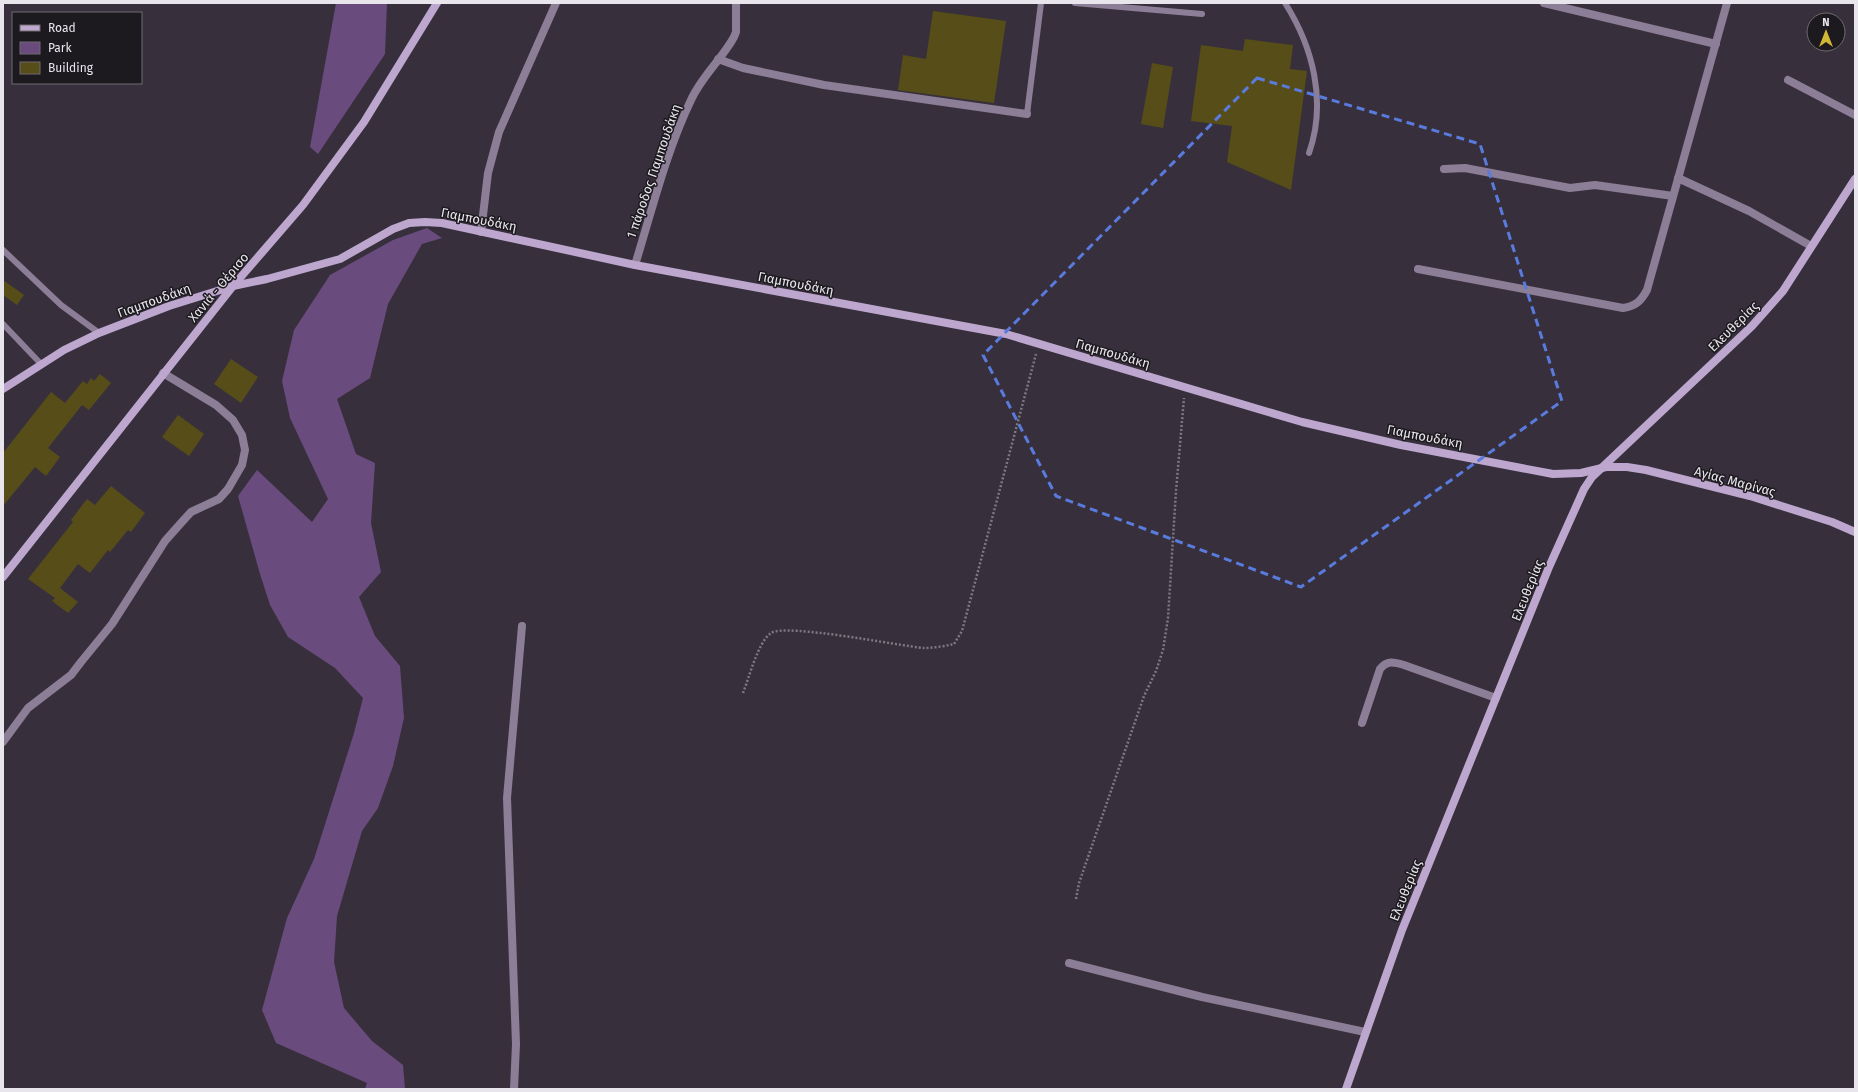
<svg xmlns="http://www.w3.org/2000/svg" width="1858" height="1092" font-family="'Fira Sans',sans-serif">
	<rect width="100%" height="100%" fill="#37303c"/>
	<g fill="#694b7e">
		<path d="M336,3H387L385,54L318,154L310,147Z"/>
		<path d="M427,228L442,238L422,244L388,304L370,378L337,399L356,454L375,463L371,523L381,572L359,597L375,636L400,666L404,718L393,766L378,808L362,831L337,916L334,962L344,1008L372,1041L403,1065L405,1089H365L367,1083L276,1043L262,1010L287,918L314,859L354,733L363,698L335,668L288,637L270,605L260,574L238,496L257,470L312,522L328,499L290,418L282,381L294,330L330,275L393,240Z"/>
	</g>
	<g fill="#574d18">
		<path d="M933,11L1006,21L994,103L898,90L903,55L926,59Z"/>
		<path d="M1245,39L1293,45L1290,69L1307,71L1291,190L1227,162L1232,126L1191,121L1201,45L1243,51Z"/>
		<path d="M1152,63L1173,67L1163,128L1141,124Z"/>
		<path d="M3,280L24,295L17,305L3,295Z"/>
		<path d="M231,359L258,377L241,403L214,384Z"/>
		<path d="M100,374L111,383L89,410L82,405L48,448L60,457L46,476L35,467L3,506V453L51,392L65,403L83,381L87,384L91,378L94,381Z"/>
		<path d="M178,415L204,434L189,456L162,437Z"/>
		<path d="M111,486L145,513L131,532L128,530L110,552L108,550L90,573L78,564L60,588L78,602L68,613L52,601L55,598L28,579L73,522L71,520L87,499L95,505Z"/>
	</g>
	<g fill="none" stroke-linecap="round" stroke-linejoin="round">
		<g stroke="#7d7882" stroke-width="2.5" stroke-dasharray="2 2" stroke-linecap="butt">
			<path d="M743,693C749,678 758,642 771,633C785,623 900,646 924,648C934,648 945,646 954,644L962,631L1036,354"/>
			<path d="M1076,899L1079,883L1144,696L1156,671L1163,650L1168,618L1176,491L1184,398"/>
		</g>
		<g stroke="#8c7e97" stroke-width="6">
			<path d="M1075,3L1202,14"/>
			<path d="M1285,3C1313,47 1327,102 1309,153"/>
			<path d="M1027,114L1041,3"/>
			<path d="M3,250L61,305L99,333"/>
			<path d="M3,324L41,364"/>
		</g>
		<g stroke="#8c7e97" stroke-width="8">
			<path d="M1544,3L1716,44"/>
			<path d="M718,59L743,68L824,85L1027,114"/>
			<path d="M1788,80L1855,115"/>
			<path d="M1444,169L1465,168L1570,188L1595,185L1673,196"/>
			<path d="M1678,178L1749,211L1811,246"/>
			<path d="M481,232L488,173L499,132L556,3"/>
			<path d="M635,265C652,210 666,152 691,100C702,76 722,59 734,37L736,32V3"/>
			<path d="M1418,269L1623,308C1636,306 1641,301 1647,290L1727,3"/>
			<path d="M1362,723L1380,669C1387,660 1394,662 1404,665L1496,698"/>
			<path d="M3,742L28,708L71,675L81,662L112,624L165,541L181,523L191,512L219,499L228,489L242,465L245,450L242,435L233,420L216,405L163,373"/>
			<path d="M1069,963L1202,997L1365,1032"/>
			<path d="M514,1089L516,1044L507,798L522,626"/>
		</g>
		<g stroke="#bea7cf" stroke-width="8">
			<path d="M3,389L64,350L99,333L169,306L233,286L267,279L340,259L393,229L409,223L425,222L442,223L635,265L1006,334L1302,422L1401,445L1553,474L1581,473L1606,467H1627L1646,470L1750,496L1832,522L1855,532"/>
			<path d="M3,577L233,286L303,205L364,122L437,3"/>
			<path d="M1346,1089L1402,930L1549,567L1584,489L1592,477L1752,326L1783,291L1855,179"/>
		</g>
	</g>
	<path fill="none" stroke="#5a7bde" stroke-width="3" stroke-dasharray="8 5" stroke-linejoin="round" d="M1257,78L1480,144L1562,401L1301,587L1056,496L983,355Z"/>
	<g text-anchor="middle" stroke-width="3" stroke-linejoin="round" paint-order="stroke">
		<g font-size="13" fill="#e9e5ec" stroke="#1c191f">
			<text transform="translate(653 171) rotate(-71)" y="5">1 πάροδος Γιαμπουδάκη</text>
			<text transform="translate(479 219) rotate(11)" y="5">Γιαμπουδάκη</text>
			<text transform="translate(796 283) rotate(11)" y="5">Γιαμπουδάκη</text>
			<text transform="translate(218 287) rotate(-50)" y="5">Χανιά - Θέρισο</text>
			<text transform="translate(154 300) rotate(-20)" y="5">Γιαμπουδάκη</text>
			<text transform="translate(1733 326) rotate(-45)" y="5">Ελευθερίας</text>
			<text transform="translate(1113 353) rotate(16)" y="5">Γιαμπουδάκη</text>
			<text transform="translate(1425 436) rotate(11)" y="5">Γιαμπουδάκη</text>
			<text transform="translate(1735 481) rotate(15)" y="5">Αγίας Μαρίνας</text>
			<text transform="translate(1527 590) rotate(-68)" y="5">Ελευθερίας</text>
			<text transform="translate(1405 890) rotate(-68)" y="5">Ελευθερίας</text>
		</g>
	</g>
	<rect width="1858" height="1092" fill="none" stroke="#e9e5ec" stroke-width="8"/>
	<rect x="12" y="12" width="130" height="72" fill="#1c191f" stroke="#6e6b71"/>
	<rect x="20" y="25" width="20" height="6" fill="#bea7cf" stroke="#6e6b71"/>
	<text x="48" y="32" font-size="12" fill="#e9e5ec">Road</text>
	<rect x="20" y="42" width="20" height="12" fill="#694b7e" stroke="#6e6b71"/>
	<text x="48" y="52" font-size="12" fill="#e9e5ec">Park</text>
	<rect x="20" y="62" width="20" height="12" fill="#574d18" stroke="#6e6b71"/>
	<text x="48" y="72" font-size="12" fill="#e9e5ec">Building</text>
	<g transform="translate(1826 32)"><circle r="19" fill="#1c191f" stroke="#6e6b71"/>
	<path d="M0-3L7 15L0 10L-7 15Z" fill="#d1b736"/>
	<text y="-6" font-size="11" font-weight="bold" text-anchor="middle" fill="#e9e5ec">N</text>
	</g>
</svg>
